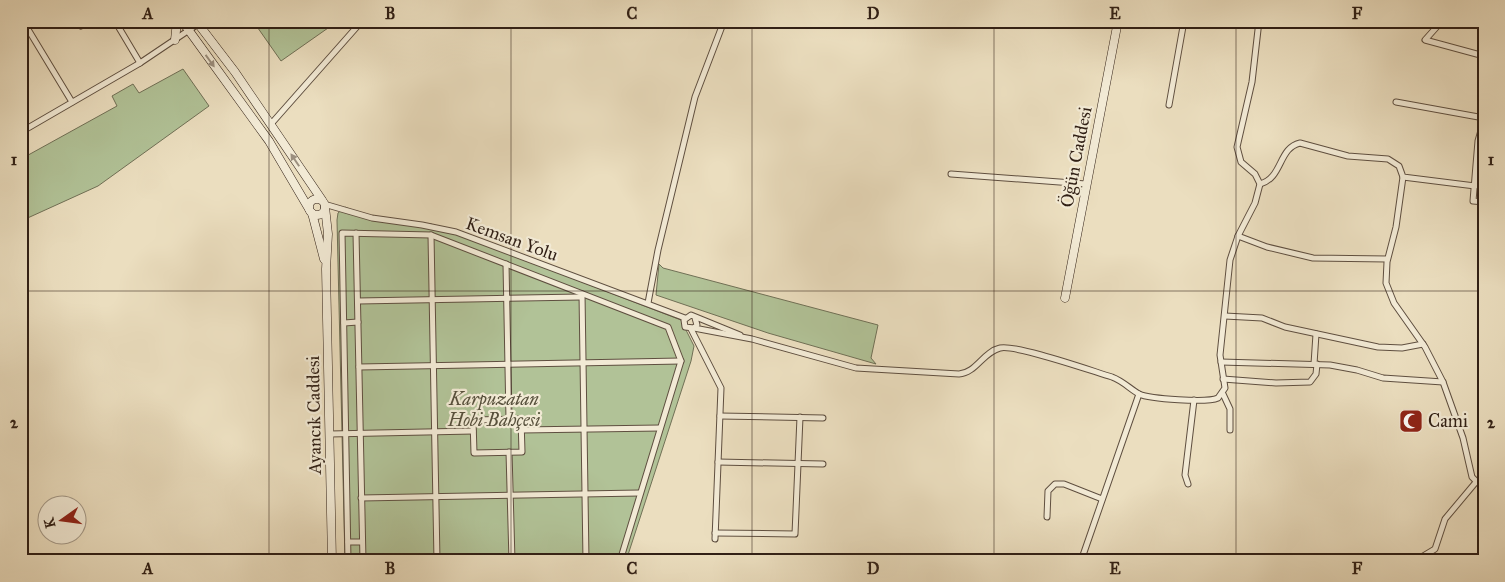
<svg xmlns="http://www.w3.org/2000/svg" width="1505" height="582" font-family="'IM FELL Great Primer',serif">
	<rect width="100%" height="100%" fill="#ebdebf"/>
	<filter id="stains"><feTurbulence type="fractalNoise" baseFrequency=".004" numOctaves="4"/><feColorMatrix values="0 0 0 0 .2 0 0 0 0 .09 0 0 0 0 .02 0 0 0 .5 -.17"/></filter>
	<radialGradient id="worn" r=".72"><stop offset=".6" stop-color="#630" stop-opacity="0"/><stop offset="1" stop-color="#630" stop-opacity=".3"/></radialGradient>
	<g fill="#b1c297" stroke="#707056">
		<path d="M253,21H338L281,61Z"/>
		<path d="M183,69L209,106L98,186L21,221V159L117,106L112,96L133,84L139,93Z"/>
		<path d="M345,207L369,219L431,224L681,320L694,346L691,361L626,561H345L337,220L338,213Z"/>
		<path d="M659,264L663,268L878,325L871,358L876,364L768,333L656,295Z"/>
	</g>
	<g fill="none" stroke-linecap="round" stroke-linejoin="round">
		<g stroke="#5f4f40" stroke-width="7">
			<g id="street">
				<path d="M23,21L72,102"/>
				<path d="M78,21L81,26"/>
				<path d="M115,21L140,63"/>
				<path d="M1442,21L1425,40L1484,56"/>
				<path d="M1396,102L1484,118"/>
				<path d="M1169,105L1184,21"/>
				<path d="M1484,120L1478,141L1473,201L1484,202"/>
				<path d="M271,124L362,21"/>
				<path d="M21,132L140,63L198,24"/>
				<path d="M951,174L1086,184"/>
				<path d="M1403,177L1396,227L1387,262L1386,283L1394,303L1425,347L1443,382L1463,438L1472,477L1478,483H1484"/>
				<path d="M1260,184C1283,178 1278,148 1300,143L1348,156L1388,159L1399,166L1403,177L1475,186"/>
				<path d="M324,204L372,218L422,225L456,232L685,318"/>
				<path d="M356,233L363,561"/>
				<path d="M431,235L437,561"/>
				<path d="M1238,236L1267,247L1313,258L1387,259"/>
				<path d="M506,264L509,419"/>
				<path d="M582,294L586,561"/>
				<path d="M358,301L581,297"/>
				<path d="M648,303L658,250L695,97L724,21"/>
				<path d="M1225,316L1262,318L1285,327L1378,347L1402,348L1423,344"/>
				<path d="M695,318L697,325L694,328L685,327L684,320L691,315L740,335"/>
				<path d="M344,323L358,322"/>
				<path d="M694,328L752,339L856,368L959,374C976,373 983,352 1000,348C1015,344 1092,371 1112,377C1123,381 1130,389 1139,394C1150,399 1207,403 1218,398L1225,388L1220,355L1230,260L1238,236L1255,203L1260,184L1255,174L1241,162L1237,147L1252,82L1259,21"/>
				<path d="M691,329L721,388L715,539"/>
				<path d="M1221,362L1330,365L1357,370L1383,378L1443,382"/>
				<path d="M1314,364L1316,334"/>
				<path d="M359,367L681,361"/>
				<path d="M1223,379L1276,383L1310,382L1316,374L1317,364"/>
				<path d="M1223,394L1230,409V430"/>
				<path d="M720,416L823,418"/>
				<path d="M521,419L522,452L474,453L473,420Z"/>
				<path d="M521,430L660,428"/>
				<path d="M330,434L473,431"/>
				<path d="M509,452L512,561"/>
				<path d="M718,462L823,464"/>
				<path d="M1188,484L1185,475L1194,400"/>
				<path d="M361,498L640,493"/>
				<path d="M1047,517L1048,491L1055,484H1064L1102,499"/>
				<path d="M715,533L795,534L800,417"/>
				<path d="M348,542H362"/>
				<path d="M348,561L342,233L431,235L668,327L681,361L620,561"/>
				<path d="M547,561L620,559"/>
				<path d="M1081,561L1139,394"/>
				<path d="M1415,561L1435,549L1445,519L1476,482"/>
			</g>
		</g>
		<g stroke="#301f15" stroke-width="9">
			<g id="secondary">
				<path d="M182,21L269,141L309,209"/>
				<path d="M196,21L235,72L322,200"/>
				<path d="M175,40L177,21"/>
				<circle cx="317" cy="207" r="8"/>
				<path d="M325,207L328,234L326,269L332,561"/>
				<path d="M312,213L324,259"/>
				<path d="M1065,298L1118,21"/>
			</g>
		</g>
		<use href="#street" stroke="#f2ead5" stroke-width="5"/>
		<use href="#secondary" stroke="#f2ead5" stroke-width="8"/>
	</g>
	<defs><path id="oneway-solid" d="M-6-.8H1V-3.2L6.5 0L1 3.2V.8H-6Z" transform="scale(1.25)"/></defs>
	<g fill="#9b8f7f">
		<use href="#oneway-solid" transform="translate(210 61) rotate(54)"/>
		<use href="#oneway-solid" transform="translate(295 160) rotate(-124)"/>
	</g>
	<path fill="none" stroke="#301f15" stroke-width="1" stroke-opacity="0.55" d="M269,21V561M511,21V561M752,21V561M994,21V561M1236,21V561M21,291H1484"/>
	<defs>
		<g id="mosque-square" transform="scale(1.25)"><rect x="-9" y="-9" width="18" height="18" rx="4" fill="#8f2418" stroke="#f2ead5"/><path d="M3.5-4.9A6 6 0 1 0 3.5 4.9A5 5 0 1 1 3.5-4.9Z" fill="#fff"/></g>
	</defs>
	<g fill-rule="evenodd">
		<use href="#mosque-square" x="1411" y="421"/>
	</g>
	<g text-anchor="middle" stroke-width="4.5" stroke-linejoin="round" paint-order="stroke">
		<g font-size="18" fill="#301f15" stroke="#f2ead5">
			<text transform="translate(1076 157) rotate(-79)" y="6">Öğün Caddesi</text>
			<text transform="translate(512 239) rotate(20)" y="6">Kemsan Yolu</text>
			<text transform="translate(314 415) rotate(-91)" y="6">Ayancık Caddesi</text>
		</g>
		<g font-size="18" font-style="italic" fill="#57503c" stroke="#f2ead5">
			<text x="494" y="405">Karpuzatan<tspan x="494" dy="21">Hobi Bahçesi</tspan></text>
		</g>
		<g font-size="18" fill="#301f15" stroke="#f2ead5" text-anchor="start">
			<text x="1428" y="427">Cami</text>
		</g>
	</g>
	<rect width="1505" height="582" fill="none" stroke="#ebdebf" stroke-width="55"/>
	<g transform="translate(62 520) rotate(256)"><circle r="24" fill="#f2ead5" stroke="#a49988"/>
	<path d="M0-4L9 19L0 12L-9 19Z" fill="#8f2418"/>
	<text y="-8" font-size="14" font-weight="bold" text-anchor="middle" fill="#301f15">K</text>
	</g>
	<rect x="28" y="28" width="1450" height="526" fill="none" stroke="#301f15" stroke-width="2"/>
	<g font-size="16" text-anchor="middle" font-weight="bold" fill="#301f15">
		<text x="148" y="19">A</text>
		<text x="390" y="19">B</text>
		<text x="632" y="19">C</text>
		<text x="873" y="19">D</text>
		<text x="1115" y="19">E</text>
		<text x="1357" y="19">F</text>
		<text x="14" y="165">1</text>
		<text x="1491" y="165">1</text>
		<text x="14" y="428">2</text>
		<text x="1491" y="428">2</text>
		<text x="148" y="574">A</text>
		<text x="390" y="574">B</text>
		<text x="632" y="574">C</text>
		<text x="873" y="574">D</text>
		<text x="1115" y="574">E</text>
		<text x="1357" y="574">F</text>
	</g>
	<rect width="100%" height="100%" filter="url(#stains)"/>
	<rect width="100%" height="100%" fill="url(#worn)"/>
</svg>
